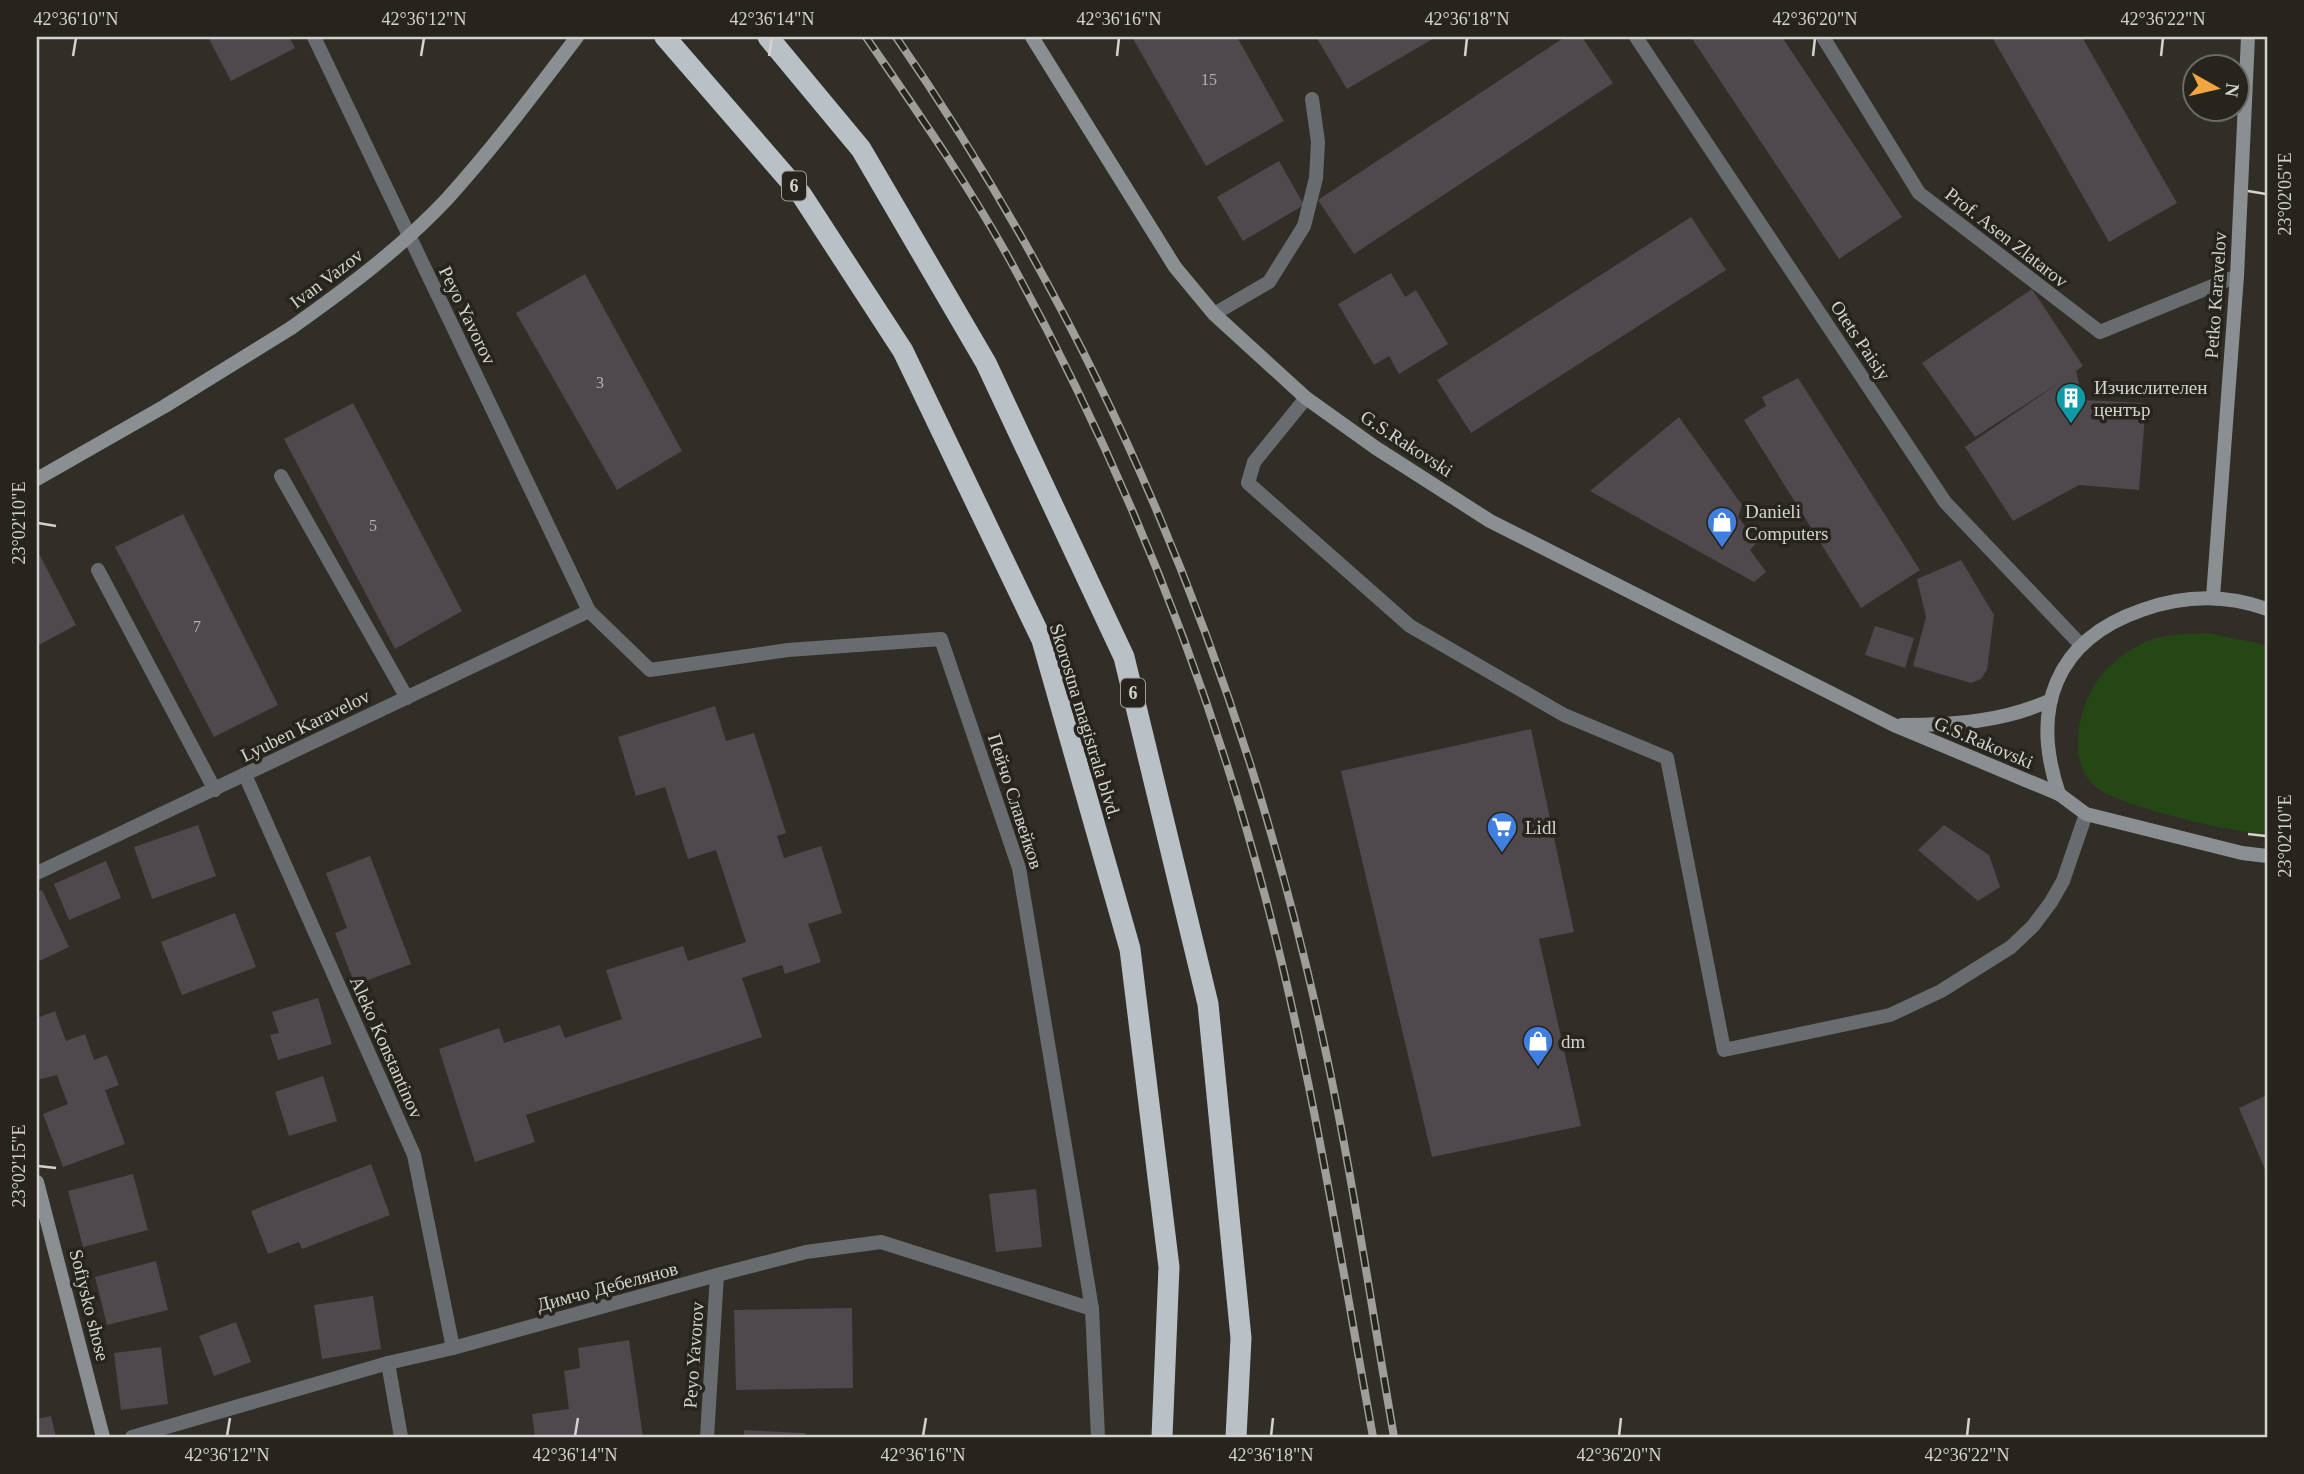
<svg xmlns="http://www.w3.org/2000/svg" width="2304" height="1474" font-family="'Times New Roman',serif">
	<rect width="100%" height="100%" fill="#312e28"/>
	<path fill="#254715" d="M2207,633L2267,645V834C2234,833 2122,807 2097,788C2067,764 2077,713 2095,684C2106,667 2125,652 2143,643C2162,634 2186,634 2207,633Z"/>
	<g fill="#4f484c">
		<path d="M213,37H289L295,48L231,81L209,39Z"/>
		<path d="M1132,37H1237L1284,121L1206,166Z"/>
		<path d="M1316,37H1436L1347,89Z"/>
		<path d="M1565,37H1582L1613,83L1354,254L1318,200Z"/>
		<path d="M1691,37H1782L1902,217L1839,259Z"/>
		<path d="M1992,37H2082L2177,203L2109,242Z"/>
		<path d="M1279,161L1304,205L1243,241L1217,197Z"/>
		<path d="M1691,217L1726,270L1471,433L1437,380Z"/>
		<path d="M1391,273L1405,297L1416,290L1448,344L1399,374L1389,356L1374,365L1338,304Z"/>
		<path d="M585,274L682,451L617,490L516,313Z"/>
		<path d="M2032,289L2083,366L2076,371L2083,400L2146,403L2139,490L2079,485L2013,521L1965,447L2062,381L1975,437L1922,363Z"/>
		<path d="M1798,378L1920,570L1861,608L1744,420L1766,406L1762,397Z"/>
		<path d="M353,403L462,611L395,649L284,439Z"/>
		<path d="M1679,417L1742,505L1738,517L1757,542L1750,550L1766,572L1754,582L1590,491Z"/>
		<path d="M183,514L278,705L214,737L115,547Z"/>
		<path d="M37,550L76,625L37,646Z"/>
		<path d="M1961,560L1994,615L1987,670L1981,679L1971,683L1913,666L1926,617L1917,579Z"/>
		<path d="M1875,626L1914,638L1905,668L1865,655Z"/>
		<path d="M715,706L726,741L754,733L786,833L777,836L784,858L821,846L842,913L808,924L821,962L785,974L782,965L742,978L762,1037L526,1115L535,1142L475,1162L439,1049L499,1028L504,1043L560,1025L565,1038L622,1019L606,970L683,946L688,961L746,942L716,850L688,859L665,787L636,796L618,737Z"/>
		<path d="M1531,729L1574,932L1539,939L1581,1126L1432,1157L1341,771Z"/>
		<path d="M198,825L216,876L152,899L134,847Z"/>
		<path d="M1944,825L1989,855L2000,887L1978,901L1918,850Z"/>
		<path d="M370,856L411,964L355,985L335,933L347,928L326,873Z"/>
		<path d="M106,861L121,898L69,920L54,884Z"/>
		<path d="M42,890L69,947L37,962V892Z"/>
		<path d="M235,913L256,967L182,995L161,942Z"/>
		<path d="M318,998L332,1044L278,1060L270,1035L279,1033L272,1012Z"/>
		<path d="M55,1011L66,1041L85,1034L94,1060L107,1055L119,1085L105,1090L125,1144L63,1167L43,1114L68,1104L57,1075L37,1080V1018Z"/>
		<path d="M323,1076L337,1121L289,1136L275,1092Z"/>
		<path d="M2267,1095V1174L2239,1108Z"/>
		<path d="M371,1164L390,1215L302,1249L299,1242L268,1254L251,1211Z"/>
		<path d="M133,1174L148,1230L83,1247L68,1191Z"/>
		<path d="M1036,1189L1042,1247L996,1252L989,1194Z"/>
		<path d="M156,1261L168,1310L107,1325L95,1277Z"/>
		<path d="M373,1296L381,1349L322,1359L314,1305Z"/>
		<path d="M852,1308L853,1388L736,1390L734,1310Z"/>
		<path d="M236,1322L251,1362L214,1376L199,1336Z"/>
		<path d="M629,1340L643,1437H535L532,1414L569,1409L564,1371L580,1368L578,1348Z"/>
		<path d="M161,1347L168,1404L121,1410L114,1353Z"/>
		<path d="M51,1416L56,1437H37V1419Z"/>
		<path d="M744,1430L805,1433V1437H744Z"/>
	</g>
	<g fill="none" stroke-linecap="round" stroke-linejoin="round">
		<g stroke="#696c6e" stroke-width="14">
			<path d="M1214,314L1269,282L1304,226L1316,178L1318,142L1312,99"/>
			<path d="M1306,398L1254,462L1248,483L1410,626L1564,715L1667,758L1724,1050L1890,1015L1941,991L2011,947L2033,926L2051,902L2063,881L2086,814"/>
			<path d="M281,476L407,698"/>
			<path d="M98,570L215,790"/>
		</g>
		<g stroke="#696c6e" stroke-width="14">
			<path d="M314,37L589,611L650,670L788,650L941,639L1019,868L1092,1309L1098,1437"/>
			<path d="M1636,37L1945,502L2080,644"/>
			<path d="M1823,37L1919,193L2100,332L2237,276"/>
			<path d="M245,775L414,1155L453,1348"/>
			<path d="M37,873L589,611"/>
			<path d="M388,1363L401,1437"/>
			<path d="M132,1437L388,1363L453,1348L717,1275L806,1252L881,1242L1092,1309"/>
			<path d="M707,1437L717,1275"/>
		</g>
		<g stroke="#8a8f92" stroke-width="14">
			<path d="M1032,37L1175,267L1214,314L1306,398L1376,448L1490,521L1894,725L2059,794"/>
			<path d="M37,479L165,406L291,328"/>
			<path d="M2213,597L2237,276L2248,37"/>
			<path d="M2267,609C2225,594 2184,595 2142,610C2055,640 2030,709 2059,794L2086,814L2242,853L2267,856"/>
			<path d="M1902,725C1953,725 2003,722 2051,700"/>
			<path d="M37,1182L103,1437"/>
		</g>
		<g stroke="#bac1c6" stroke-width="21">
			<path d="M665,37L801,194L903,351L1042,640L1130,949L1169,1267L1162,1437"/>
			<path d="M768,37L861,149L986,363L1124,657L1208,1004L1241,1338L1236,1437"/>
		</g>
		<g stroke="#a09e9a" stroke-width="8">
			<g id="rail">
				<path d="M866,37C914,107 964,178 1006,253C1118,455 1206,672 1265,896C1312,1074 1340,1256 1373,1437"/>
				<path d="M896,37C1105,340 1239,663 1319,1021C1350,1158 1370,1299 1394,1437"/>
			</g>
		</g>
		<use href="#rail" stroke="#27241e" stroke-width="5" stroke-dasharray="16" stroke-linecap="butt"/>
		<path stroke="#8a8f92" stroke-width="14" d="M291,328C346,289 401,248 447,199C494,147 535,92 577,37"/>
	</g>
	<path fill="none" stroke="#d4d2cf" stroke-width="2.5" d="M73,56L76,38M421,56L424,38M769,56L772,38M1117,56L1119,38M1465,56L1467,38M1813,56L1815,38M2161,56L2163,38M2248,191L2266,194M38,523L56,526M2248,834L2266,836M38,1166L56,1168M227,1436L230,1418M575,1436L578,1418M923,1436L926,1418M1271,1436L1273,1418M1619,1436L1621,1418M1967,1436L1969,1418"/>
	<defs>
		<g id="building-pin" transform="scale(1.575)"><path d="M0 17L-7.5 6A9.5 9.5 0 1 1 7.5 6Z" fill="#0f9aa8" stroke="#27241e"/><path d="M-4-6H4V6H1V3H-1V6H-4ZM-2.5-4.3h1.7v1.8h-1.7ZM.8-4.3h1.7v1.8H.8ZM-2.5-1h1.7V.8h-1.7ZM.8-1h1.7V.8H.8Z" fill="#fff"/></g>
		<g id="shop-pin" transform="scale(1.575)"><path d="M0 17L-7.5 6A9.5 9.5 0 1 1 7.5 6Z" fill="#3f7fe0" stroke="#27241e"/><path d="M-5-2.5h2.3a2.7 3.5 0 0 1 5.4 0H5L5.5 6h-11ZM-1.5-2.5h3a1.5 2.3 0 0 0-3 0Z" fill="#fff"/></g>
		<g id="supermarket-pin" transform="scale(1.575)"><path d="M0 17L-7.5 6A9.5 9.5 0 1 1 7.5 6Z" fill="#3f7fe0" stroke="#27241e"/><path d="M-6-5.5h2.5l.6 2H6L4.5 2H-2.5L-4.4-4H-6ZM-1.5 3.2a1.3 1.3 0 1 0 .1 0ZM3 3.2a1.3 1.3 0 1 0 .1 0Z" fill="#fff"/></g>
	</defs>
	<g fill-rule="evenodd">
		<use href="#building-pin" x="2071" y="398"/>
		<use href="#shop-pin" x="1722" y="522"/>
		<use href="#supermarket-pin" x="1502" y="827"/>
		<use href="#shop-pin" x="1538" y="1041"/>
	</g>
	<g text-anchor="middle" stroke-width="7" stroke-linejoin="round" paint-order="stroke">
		<g font-size="16" fill="#b3b0ae">
			<text x="1209" y="85">15</text>
			<text x="600" y="388">3</text>
			<text x="373" y="531">5</text>
			<text x="197" y="632">7</text>
		</g>
		<g fill="#27241e" stroke="#a09e9a" stroke-width="2">
			<rect x="782" y="171.5" width="24" height="29" rx="5"/>
			<rect x="1121" y="678.5" width="24" height="29" rx="5"/>
		</g>
		<g font-size="18" font-weight="bold" fill="#d4d2cf">
			<text x="794" y="192">6</text>
			<text x="1133" y="699">6</text>
		</g>
		<g font-size="19" fill="#d4d2cf" stroke="#27241e">
			<text transform="translate(2007 237) rotate(38)" y="7">Prof. Asen Zlatarov</text>
			<text transform="translate(326 278) rotate(-37)" y="7">Ivan Vazov</text>
			<text transform="translate(2215 295) rotate(-86)" y="7">Petko Karavelov</text>
			<text transform="translate(468 315) rotate(64)" y="7">Peyo Yavorov</text>
			<text transform="translate(1861 340) rotate(56)" y="7">Otets Paisiy</text>
			<text transform="translate(1407 443) rotate(33)" y="7">G.S.Rakovski</text>
			<text transform="translate(1086 721) rotate(73)" y="7">Skorostna magistrala blvd.</text>
			<text transform="translate(305 725) rotate(-26)" y="7">Lyuben Karavelov</text>
			<text transform="translate(1984 742) rotate(23)" y="7">G.S.Rakovski</text>
			<text transform="translate(1016 801) rotate(72)" y="7">Пейчо Славейков</text>
			<text transform="translate(387 1047) rotate(66)" y="7">Aleko Konstantinov</text>
			<text transform="translate(607 1286) rotate(-15)" y="7">Димчо Дебелянов</text>
			<text transform="translate(90 1305) rotate(76)" y="7">Sofiysko shose</text>
			<text transform="translate(693 1355) rotate(-86)" y="7">Peyo Yavorov</text>
		</g>
		<g font-size="19" fill="#d4d2cf" stroke="#27241e" text-anchor="start">
			<text x="2094" y="394">Изчислителен<tspan x="2094" dy="22">център</tspan></text>
			<text x="1745" y="518">Danieli<tspan x="1745" dy="22">Computers</tspan></text>
			<text x="1525" y="834">Lidl</text>
			<text x="1561" y="1048">dm</text>
		</g>
	</g>
	<rect width="2304" height="1474" fill="none" stroke="#27241e" stroke-width="77"/>
	<g transform="translate(2216 88) rotate(98)"><circle r="33" fill="#27241e" stroke="#6c6a65" stroke-width="2"/>
	<path d="M0-5L12 26L0 18L-12 26Z" fill="#f1a63f"/>
	<text y="-10" font-size="19" font-weight="bold" text-anchor="middle" fill="#d4d2cf">N</text>
	</g>
	<rect x="38" y="38" width="2228" height="1398" fill="none" stroke="#d4d2cf" stroke-width="2.5"/>
	<g font-size="18" text-anchor="middle" fill="#d4d2cf">
		<text x="76" y="25">42°36'10"N</text>
		<text x="424" y="25">42°36'12"N</text>
		<text x="772" y="25">42°36'14"N</text>
		<text x="1119" y="25">42°36'16"N</text>
		<text x="1467" y="25">42°36'18"N</text>
		<text x="1815" y="25">42°36'20"N</text>
		<text x="2163" y="25">42°36'22"N</text>
		<text transform="translate(2285 194) rotate(-90)" y="6">23°02'05"E</text>
		<text transform="translate(19 523) rotate(-90)" y="6">23°02'10"E</text>
		<text transform="translate(2285 836) rotate(-90)" y="6">23°02'10"E</text>
		<text transform="translate(19 1166) rotate(-90)" y="6">23°02'15"E</text>
		<text x="227" y="1461">42°36'12"N</text>
		<text x="575" y="1461">42°36'14"N</text>
		<text x="923" y="1461">42°36'16"N</text>
		<text x="1271" y="1461">42°36'18"N</text>
		<text x="1619" y="1461">42°36'20"N</text>
		<text x="1967" y="1461">42°36'22"N</text>
	</g>
</svg>
